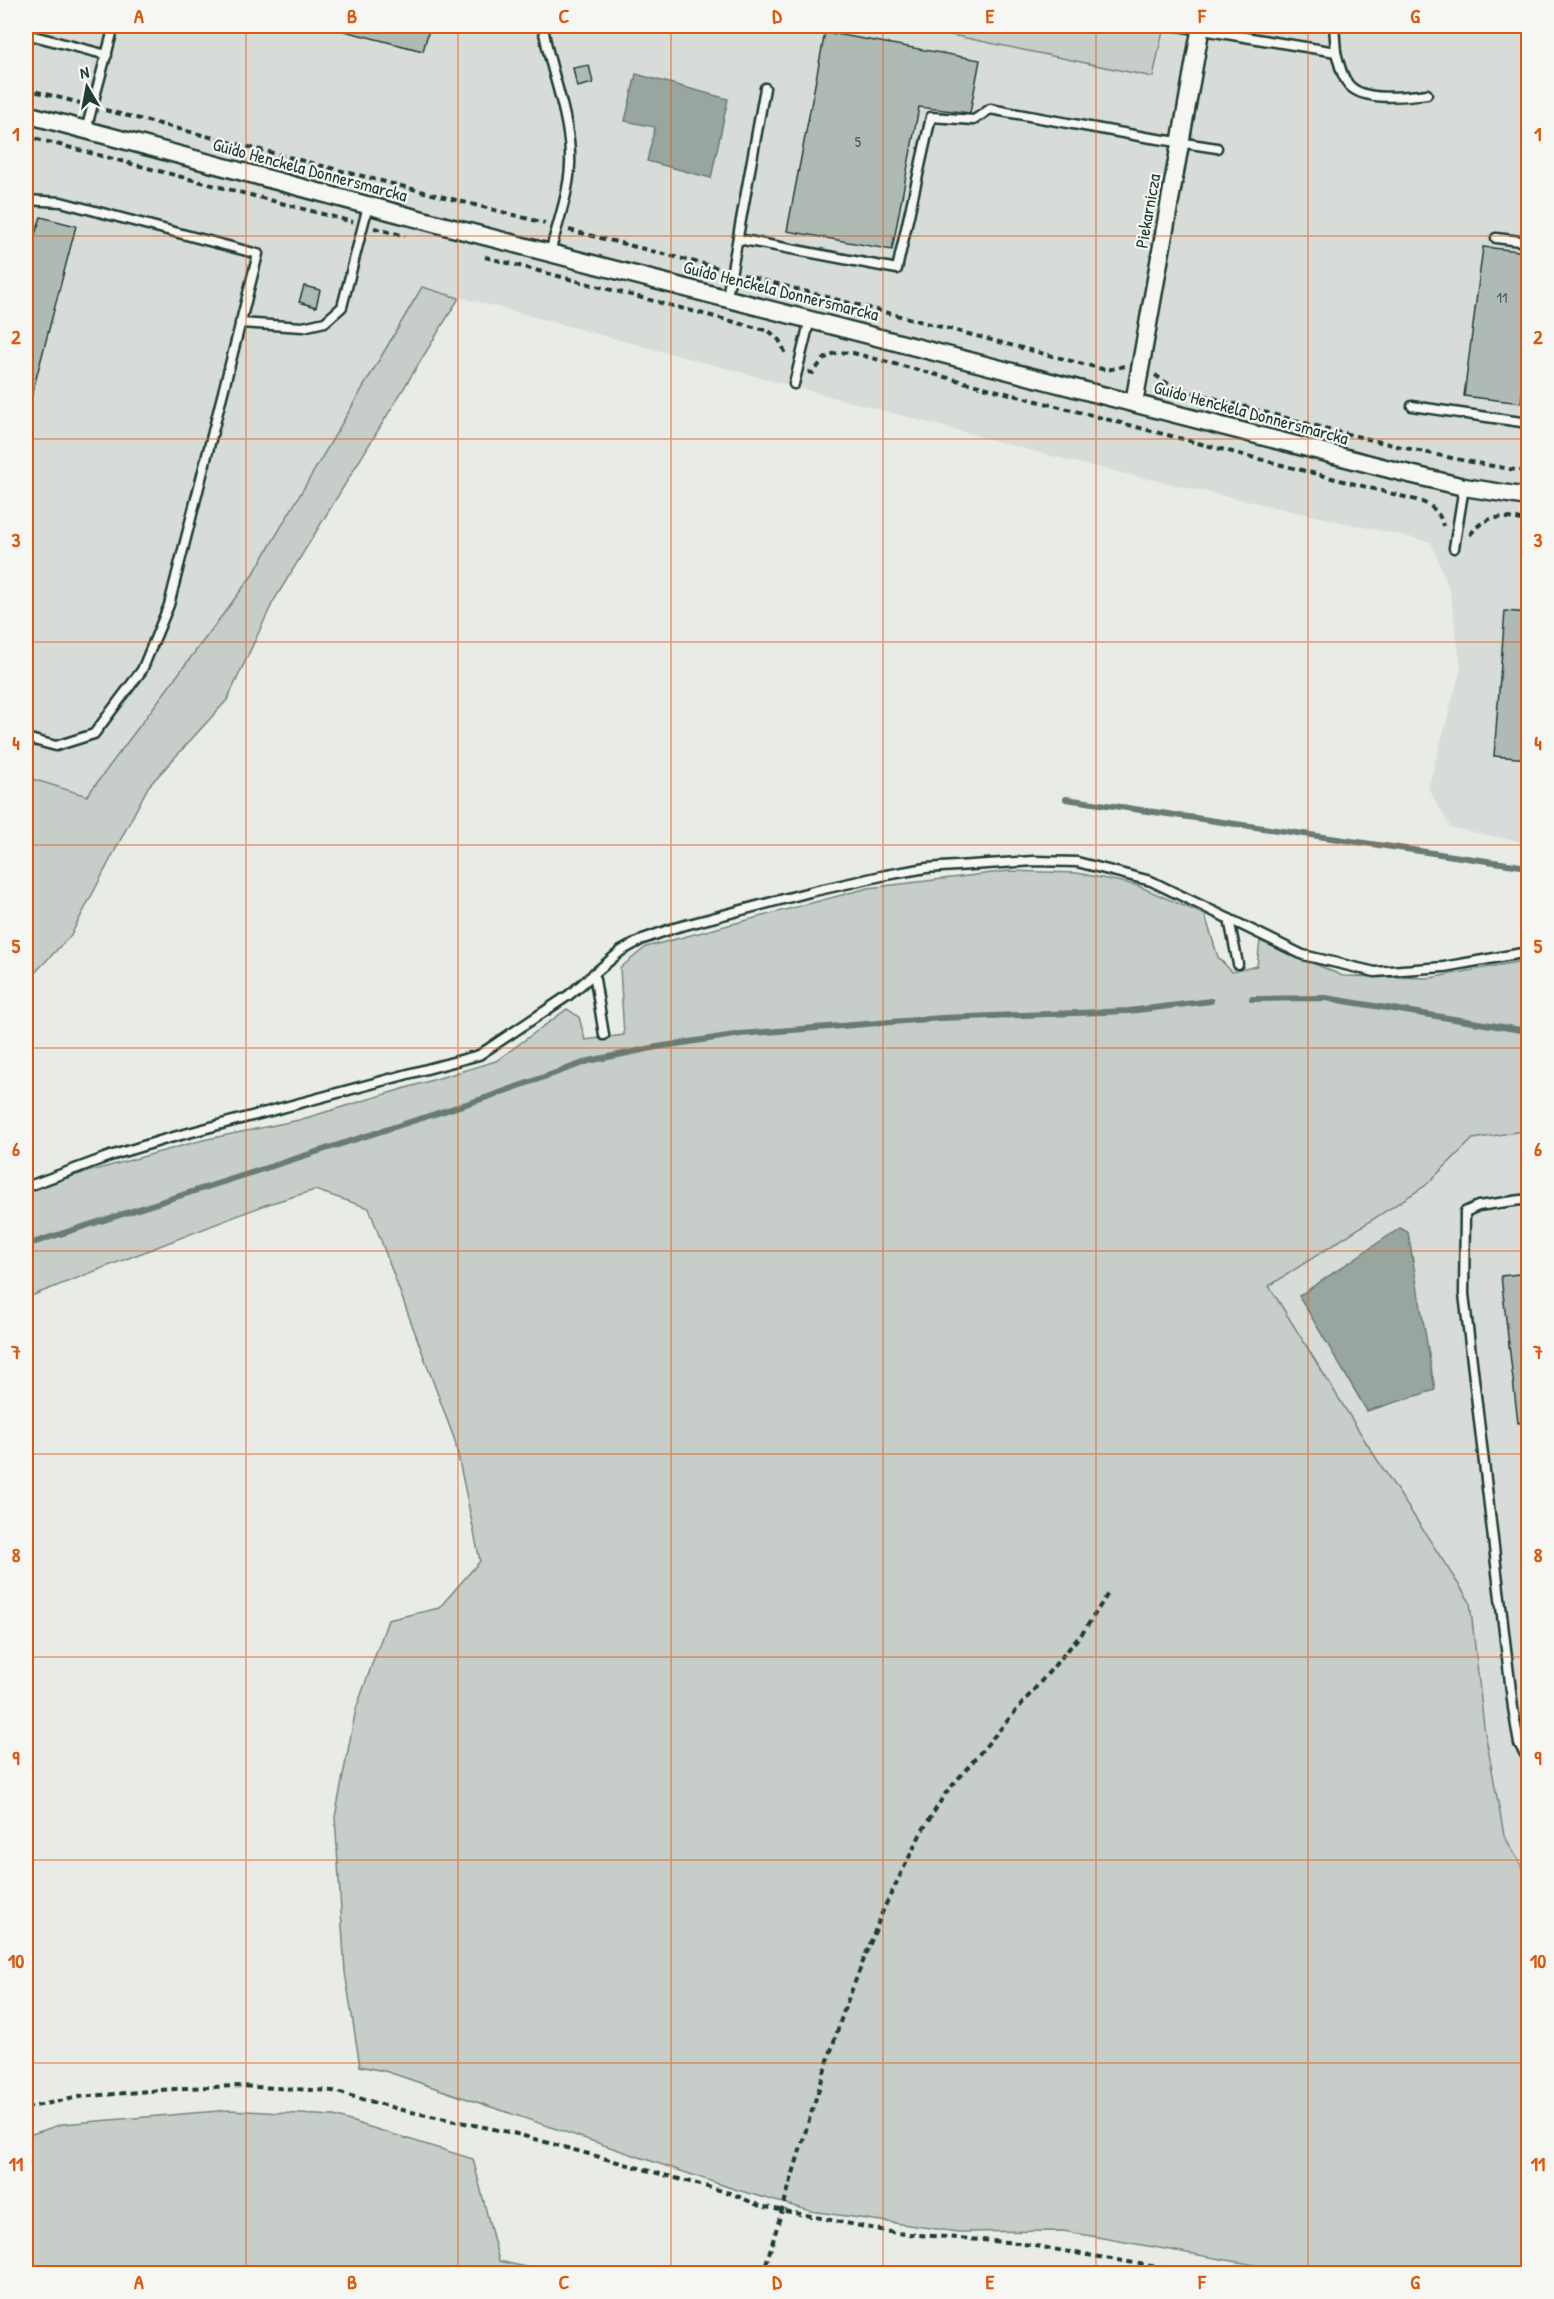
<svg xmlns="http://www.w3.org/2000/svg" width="1554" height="2299" font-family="'Patrick Hand',sans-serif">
	<rect width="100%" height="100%" fill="#e9ebe7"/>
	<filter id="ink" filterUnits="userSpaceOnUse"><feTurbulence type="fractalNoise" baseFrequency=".0167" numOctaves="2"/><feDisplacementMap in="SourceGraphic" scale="12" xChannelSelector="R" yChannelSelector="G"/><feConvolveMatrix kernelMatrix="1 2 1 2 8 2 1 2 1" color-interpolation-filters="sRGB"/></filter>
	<g filter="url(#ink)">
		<g fill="#d8dcd8">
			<path d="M26,26H1528V843L1451,828L1428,788L1461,668L1450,591L1431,542L1082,464L422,287L254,573L87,796L26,777Z"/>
			<path d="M1524,1130H1528V1878L1504,1835L1484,1727L1470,1602L1369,1447L1269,1286L1425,1186L1473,1139Z"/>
		</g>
		<g fill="#c7cec9" stroke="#73867e" stroke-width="1.5">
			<path d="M908,26H1164L1153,77Z"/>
			<path d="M422,287L459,298L273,602L227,700L148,787L71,935L26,982V777L87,796L254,573Z"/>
			<path d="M1009,871L1077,873L1136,885L1205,915L1218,957L1232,972L1257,966L1260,941L1343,976L1430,978L1528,960V1130L1473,1139L1425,1186L1269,1286L1369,1447L1470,1602L1484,1727L1504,1835L1528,1878V2273H1300L1063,2231L958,2232L810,2211L734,2189L388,2072L360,2066L345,1972L335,1817L356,1709L388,1620L439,1608L480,1561L455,1441L369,1208L315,1190L265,1205L26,1298V1189L203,1140L299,1120L496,1061L567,1009L579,1017L585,1040L624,1035L620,968L646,947L868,888Z"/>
			<path d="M230,2110L334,2116L473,2159L499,2261L552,2273H26V2136L62,2124Z"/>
		</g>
		<g fill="#99a6a0" stroke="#687c75" stroke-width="1.5">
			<path d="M636,74L728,99L711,178L647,161L655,127L625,121Z"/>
			<path d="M1400,1228L1408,1232L1435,1390L1367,1411L1299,1296Z"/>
		</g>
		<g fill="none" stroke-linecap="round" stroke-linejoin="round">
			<g stroke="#687c75" stroke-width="6">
				<path d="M1066,799L1528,867"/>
				<path d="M1252,999L1326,998L1527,1031"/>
				<path d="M26,1245L488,1097L589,1061L657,1047L741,1034L941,1018L1129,1011L1211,1001"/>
			</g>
		</g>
		<g fill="#b0bab5" stroke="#1f3d34" stroke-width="1.5">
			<path d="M345,26H430L423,51L344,31Z"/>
			<path d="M825,32L980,60L970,113L919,107L892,250L787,231Z"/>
			<path d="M589,65L593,83L577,87L573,68Z"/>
			<path d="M41,217L76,226L31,398H26V238L33,240Z"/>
			<path d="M1483,247L1528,252V344L1521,403L1464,396Z"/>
			<path d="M304,286L320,290L316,307L299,302Z"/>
			<path d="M1505,611L1528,613V759L1494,756Z"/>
			<path d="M1528,1273V1422L1518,1423L1501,1276Z"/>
		</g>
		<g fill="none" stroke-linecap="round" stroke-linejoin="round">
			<g stroke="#1f3d34" stroke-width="13">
				<g id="lane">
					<path d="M543,26C549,68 568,109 570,153C572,186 558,221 550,253"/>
					<path d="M1178,26L1336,52L1334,26"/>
					<path d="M26,34L107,55"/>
					<path d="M1336,52C1339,63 1342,79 1351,87C1368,102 1407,96 1427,94"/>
					<path d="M86,130L114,26"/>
					<path d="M26,200L61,202L258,254L169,605L142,670L94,734L56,746L26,738"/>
					<path d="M1496,238L1528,242"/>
					<path d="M738,239L897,269L931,117L974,120L990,109L1145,137L1217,148"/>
					<path d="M727,297L765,88"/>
					<path d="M240,323L303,327L325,322L342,307L368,206"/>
					<path d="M794,384L810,319"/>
					<path d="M1412,406L1528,423"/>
					<path d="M1454,548L1464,487"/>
					<path d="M1229,919L1238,964"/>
					<path d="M594,973L604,1035"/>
					<path d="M26,1187L110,1156L166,1139L479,1055L569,995L621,951L643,939L674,928L810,892L886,875L926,868L1034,861L1077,862L1151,881L1303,955L1375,972L1444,967L1528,952"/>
					<path d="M1528,1199L1478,1206L1465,1212L1464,1294L1513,1708L1519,1744L1528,1759"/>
				</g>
			</g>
			<g stroke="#1f3d34" stroke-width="21">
				<g id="street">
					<path d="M26,114L449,227L1393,470L1464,487L1528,497"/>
					<path d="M1134,403L1201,26"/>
				</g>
			</g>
			<g stroke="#1f3d34" stroke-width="4" stroke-dasharray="6 4.5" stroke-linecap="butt">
				<path d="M26,89L80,103"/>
				<path d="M105,110L545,223"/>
				<path d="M26,136L353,222"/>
				<path d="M374,228L405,236"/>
				<path d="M569,230L719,268"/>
				<path d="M485,257L769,331L779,340L787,356"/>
				<path d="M743,275L1106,370L1125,366"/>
				<path d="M808,372L813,373C826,355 830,351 853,353L1416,500C1430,504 1440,511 1443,526"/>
				<path d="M1155,375L1173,387C1290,419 1408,453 1528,472"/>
				<path d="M1470,535C1487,512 1503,517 1528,521"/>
				<path d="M26,2108L79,2097L185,2088L238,2086L333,2091L402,2110L513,2133L733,2194L760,2206L896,2233L1018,2243L1198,2274"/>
				<path d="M763,2274L809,2120L844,2010L884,1908L921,1833L945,1794L1084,1631L1109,1592"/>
			</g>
			<use href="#lane" stroke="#f6f6f2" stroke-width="8"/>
			<use href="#street" stroke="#f6f6f2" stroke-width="16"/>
		</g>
	</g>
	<path fill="none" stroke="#de580e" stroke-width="1.5" stroke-opacity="0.55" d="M246,26V2274M458,26V2274M671,26V2274M883,26V2274M1096,26V2274M1308,26V2274M26,236H1528M26,439H1528M26,642H1528M26,845H1528M26,1048H1528M26,1251H1528M26,1454H1528M26,1657H1528M26,1860H1528M26,2063H1528"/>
	<g text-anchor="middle" stroke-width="4.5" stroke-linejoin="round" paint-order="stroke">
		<g font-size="15" fill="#435c54">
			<text x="858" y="147">5</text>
			<text x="1502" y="303">11</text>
		</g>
		<g font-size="18" fill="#1f3d34" stroke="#f6f6f2">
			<text transform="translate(310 170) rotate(15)" y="6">Guido Henckela Donnersmarcka</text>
			<text transform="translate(1148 211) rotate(-80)" y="6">Piekarnicza</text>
			<text transform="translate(781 291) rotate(14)" y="6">Guido Henckela Donnersmarcka</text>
			<text transform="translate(1251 413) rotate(15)" y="6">Guido Henckela Donnersmarcka</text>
		</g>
	</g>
	<rect width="1554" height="2299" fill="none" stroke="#f6f6f2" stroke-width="66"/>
	<g transform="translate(87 87) rotate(350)" stroke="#f6f6f2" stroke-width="4.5" paint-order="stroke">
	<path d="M0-4.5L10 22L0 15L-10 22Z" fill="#1f3d34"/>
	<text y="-9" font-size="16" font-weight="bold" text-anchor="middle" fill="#1f3d34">N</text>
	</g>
	<rect x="33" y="33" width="1488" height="2233" fill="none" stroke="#de580e" stroke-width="2"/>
	<g font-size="20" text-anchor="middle" font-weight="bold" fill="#de580e">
		<text x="139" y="23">A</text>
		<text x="352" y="23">B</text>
		<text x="564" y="23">C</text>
		<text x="777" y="23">D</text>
		<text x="990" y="23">E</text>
		<text x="1202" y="23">F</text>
		<text x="1415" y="23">G</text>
		<text x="16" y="141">1</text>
		<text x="1538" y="141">1</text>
		<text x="16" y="344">2</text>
		<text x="1538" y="344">2</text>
		<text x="16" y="547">3</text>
		<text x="1538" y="547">3</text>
		<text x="16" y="750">4</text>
		<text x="1538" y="750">4</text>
		<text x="16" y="953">5</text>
		<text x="1538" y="953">5</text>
		<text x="16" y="1156">6</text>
		<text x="1538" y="1156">6</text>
		<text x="16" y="1359">7</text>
		<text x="1538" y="1359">7</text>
		<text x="16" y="1562">8</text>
		<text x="1538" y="1562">8</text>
		<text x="16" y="1765">9</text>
		<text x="1538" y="1765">9</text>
		<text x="16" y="1968">10</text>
		<text x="1538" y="1968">10</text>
		<text x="16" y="2171">11</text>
		<text x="1538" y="2171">11</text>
		<text x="139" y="2289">A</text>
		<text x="352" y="2289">B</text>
		<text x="564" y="2289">C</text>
		<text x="777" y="2289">D</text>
		<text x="990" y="2289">E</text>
		<text x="1202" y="2289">F</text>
		<text x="1415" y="2289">G</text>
	</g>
</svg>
